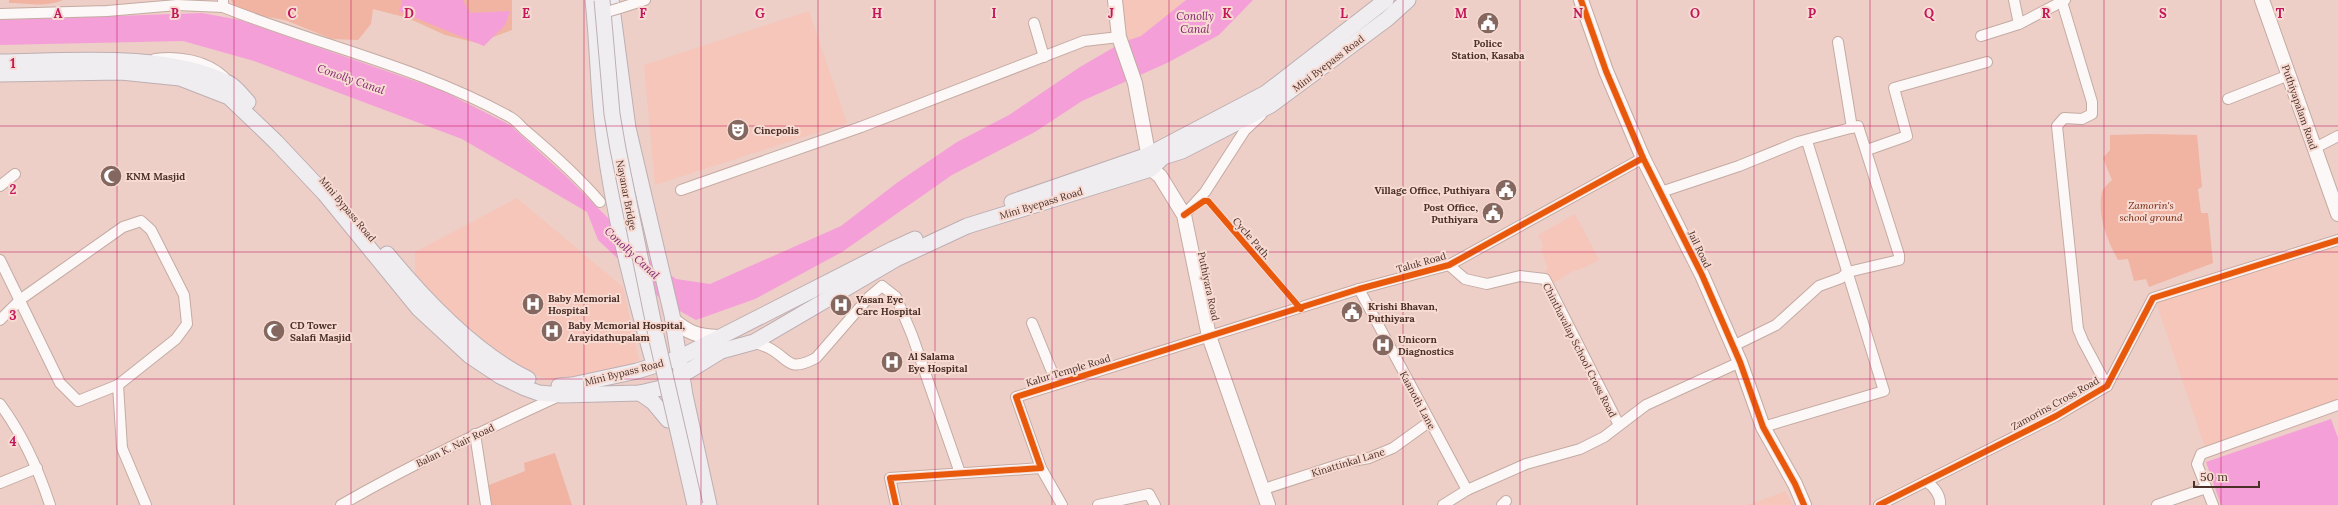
<svg xmlns="http://www.w3.org/2000/svg" width="2338" height="505" font-family="Lora,serif">
	<rect width="100%" height="100%" fill="#edcfc7"/>
	<g fill="#f5c6b9">
		<path d="M1117,0H1186L1141,36L1123,42Z"/>
		<path d="M809,11L847,123L655,185L644,65Z"/>
		<path d="M517,198L623,287L639,360L607,377L560,383L527,372L455,322L415,279V252Z"/>
		<path d="M1575,214L1599,260L1577,271L1576,269L1552,284L1545,271L1548,268L1541,250L1543,245L1538,235Z"/>
		<path d="M2338,244V402L2205,448L2156,302Z"/>
		<path d="M1785,491L1793,505H1748L1770,497Z"/>
	</g>
	<g fill="#f1b3a2">
		<path d="M9,0H63C42,8 30,3 9,3Z"/>
		<path d="M231,0H512V30L477,43L445,35L408,18L373,9L371,24L358,40L332,39L285,20L262,16L235,8Z"/>
		<path d="M2147,134L2197,135L2202,187L2198,189L2201,213H2208L2213,263L2149,287L2146,279L2134,281L2128,259L2118,260C2107,240 2097,215 2102,192C2103,188 2109,183 2112,180L2103,158L2110,150V135Z"/>
		<path d="M555,453L572,505H490L484,487L525,471L524,463Z"/>
	</g>
	<g fill="#f59fd8">
		<path d="M401,0H463L470,13L510,11L505,25L484,46L399,11L402,3Z"/>
		<path d="M1186,0H1253L1219,35L1167,63L1082,101L1035,132L952,175L842,252L755,299L696,320L665,303L598,240L587,212L462,139L254,61L183,41L0,45V20L202,13L240,20L441,90L510,125L567,177L649,259L676,279L710,284L841,226L898,182L957,142L1009,115L1080,67L1123,42L1141,36Z"/>
		<path d="M2331,419L2338,438V505H2221L2206,462Z"/>
	</g>
	<g fill="none" stroke-linecap="round" stroke-linejoin="round">
		<g stroke="#c4aba3" stroke-width="12">
			<g id="street">
				<path d="M223,0V7C318,45 420,67 510,117C516,120 521,127 526,131C552,153 578,176 600,202"/>
				<path d="M2014,0L2019,24L2065,0"/>
				<path d="M2062,2L2092,102V114L2082,119L2064,118L2057,126L2078,329L2083,341L2107,386"/>
				<path d="M620,8L645,0"/>
				<path d="M0,14L107,11L177,5L223,7"/>
				<path d="M1034,23L1044,57"/>
				<path d="M1981,36L2019,24"/>
				<path d="M1838,42L1852,128"/>
				<path d="M155,59C178,56 206,60 224,77"/>
				<path d="M2228,99L2289,75"/>
				<path d="M2315,148L2338,136"/>
				<path d="M1867,150L1907,136L1894,88L1987,62"/>
				<path d="M0,186L15,174"/>
				<path d="M681,190L861,127L1084,41L1119,37"/>
				<path d="M1661,192L1739,166L1798,142L1858,126L1899,255V260L1848,272L1841,278L1819,286L1776,325L1733,346"/>
				<path d="M1184,215L1205,192L1245,130L1261,115"/>
				<path d="M0,260L60,383L78,401L118,385L122,448L146,505"/>
				<path d="M1449,265L1465,279L1487,284L1520,276L1545,279L1619,425"/>
				<path d="M1359,289L1467,490"/>
				<path d="M0,320L21,299L123,227L141,221L151,230L184,295L187,324L176,339L118,385"/>
				<path d="M1032,323L1057,384"/>
				<path d="M754,342C759,344 764,346 769,348C790,359 787,373 816,358L869,297L882,286L896,297L912,335L960,473"/>
				<path d="M0,404C23,435 38,468 50,505"/>
				<path d="M1763,427L1884,391L1807,141"/>
				<path d="M475,434L486,505"/>
				<path d="M1041,468L1062,505"/>
				<path d="M1926,481C1934,487 1941,495 1940,505"/>
				<path d="M0,483L37,468"/>
				<path d="M1261,490L1347,462L1369,458L1393,448L1429,422"/>
				<path d="M341,505C412,464 485,430 559,396"/>
				<path d="M896,505L890,478L1041,468L1016,397L1359,289L1449,265L1643,158"/>
				<path d="M1098,505L1149,494L1155,505"/>
				<path d="M1443,505L1467,490L1526,464L1580,449L1604,437L1646,405L1740,362"/>
				<path d="M1502,505L1506,501"/>
				<path d="M1879,505L2056,416L2107,386L2153,298L2338,240"/>
				<path d="M2157,505L2206,488"/>
				<path d="M2213,505L2197,464L2201,454L2338,405"/>
			</g>
		</g>
		<g stroke="#c4aba3" stroke-width="16">
			<g id="secondary">
				<path d="M1115,0L1119,37L1135,83L1151,169L1160,176L1184,215L1209,336L1268,505"/>
				<path d="M1581,0L1606,71L1643,158L1702,275L1740,362L1763,427L1795,484L1804,505"/>
				<path d="M2262,0L2338,214"/>
				<path d="M673,320C689,333 697,336 718,337"/>
			</g>
		</g>
		<g stroke="#bdafb2" stroke-width="17">
			<g id="primary">
				<path d="M593,0C598,46 598,93 604,139C613,213 632,285 652,357"/>
				<path d="M611,0L628,128L672,315L685,395L709,505"/>
				<path d="M0,62C70,61 165,52 228,83C236,87 242,96 248,102"/>
				<path d="M0,74L121,72L180,78L229,97L276,142L325,194L419,309L470,356L500,376L525,388L539,393L562,395L640,393L661,388L721,351L754,342L896,259L967,226L1151,169L1163,157L1182,151L1271,105L1387,19L1408,0"/>
				<path d="M1012,202L1148,155L1266,93L1386,0"/>
				<path d="M387,254C425,300 475,353 528,379"/>
				<path d="M559,386L572,385L637,371L679,358L893,249L915,239"/>
				<path d="M640,393L653,402L668,420"/>
			</g>
		</g>
		<use href="#street" stroke="#fcf8f7" stroke-width="10"/>
		<use href="#secondary" stroke="#fcf8f7" stroke-width="14"/>
		<use href="#primary" stroke="#f0edf0" stroke-width="15"/>
		<g stroke="#c4aba3" stroke-width="12" stroke-linecap="butt">
			<path id="street-bridge" d="M610,11L620,8"/>
		</g>
		<g stroke="#bdafb2" stroke-width="17" stroke-linecap="butt">
			<path id="primary-bridge" d="M602,0L612,114L618,149L657,340L695,505"/>
		</g>
		<use href="#street-bridge" stroke="#fcf8f7" stroke-width="10"/>
		<use href="#primary-bridge" stroke="#f0edf0" stroke-width="15"/>
		<g stroke="#f7dbd3" stroke-width="8">
			<g id="cycleway">
				<path d="M1581,0L1606,71L1643,158L1702,275L1740,362L1763,427L1795,484L1804,505"/>
				<path d="M1184,215L1204,201H1208L1301,309"/>
				<path d="M896,505L890,478L1041,468L1016,397L1359,289L1449,265L1643,158"/>
				<path d="M1879,505L2056,416L2107,386L2153,298L2338,240"/>
			</g>
		</g>
		<use href="#cycleway" stroke="#e8590c" stroke-width="6"/>
	</g>
	<path fill="none" stroke="#c2185b" stroke-width="1" stroke-opacity="0.55" d="M117,0V505M234,0V505M351,0V505M468,0V505M584,0V505M701,0V505M818,0V505M935,0V505M1052,0V505M1169,0V505M1286,0V505M1403,0V505M1520,0V505M1637,0V505M1754,0V505M1870,0V505M1987,0V505M2104,0V505M2221,0V505M0,126H2338M0,252H2338M0,379H2338"/>
	<defs>
		<g id="civic-disc" transform="scale(1.15)"><circle r="9.5" fill="#846860" stroke="#f7dbd3"/><path d="M-.6-6.5H3V-4.5H.6V-3L4-1V1h2V6H-6V1h2V-1L-.6-3ZM-1.2 2.5V6h2.4V2.5Z" fill="#fff"/></g>
		<g id="theatre-disc" transform="scale(1.15)"><circle r="9.5" fill="#846860" stroke="#f7dbd3"/><path d="M-5-5.5Q0-4 5-5.5V0Q5 5 0 6Q-5 5-5 0ZM-3.3-2.5H-1v1.5H-3.3ZM1-2.5H3.3v1.5H1ZM-2.8 1Q0 5.5 2.8 1Z" fill="#fff"/></g>
		<g id="mosque-disc" transform="scale(1.15)"><circle r="9.5" fill="#846860" stroke="#f7dbd3"/><path d="M3.5-4.9A6 6 0 1 0 3.5 4.9A5 5 0 1 1 3.5-4.9Z" fill="#fff"/></g>
		<g id="hospital-disc" transform="scale(1.15)"><circle r="9.5" fill="#846860" stroke="#f7dbd3"/><path d="M-5-5h3v3.5h4V-5h3V5h-3V1.5h-4V5h-3Z" fill="#fff"/></g>
	</defs>
	<g fill-rule="evenodd">
		<use href="#civic-disc" x="1488" y="23"/>
		<use href="#theatre-disc" x="738" y="130"/>
		<use href="#mosque-disc" x="111" y="176"/>
		<use href="#civic-disc" x="1506" y="190"/>
		<use href="#civic-disc" x="1493" y="213"/>
		<use href="#hospital-disc" x="533" y="304"/>
		<use href="#hospital-disc" x="841" y="305"/>
		<use href="#civic-disc" x="1352" y="312"/>
		<use href="#mosque-disc" x="274" y="331"/>
		<use href="#hospital-disc" x="552" y="331"/>
		<use href="#hospital-disc" x="1383" y="345"/>
		<use href="#hospital-disc" x="892" y="362"/>
	</g>
	<g text-anchor="middle" stroke-width="4" stroke-linejoin="round" paint-order="stroke">
		<g font-size="10" font-weight="bold" fill="#4b3028" stroke="#f7dbd3" text-anchor="start">
			<text x="1488" y="47" text-anchor="middle">Police<tspan x="1488" dy="12">Station, Kasaba</tspan></text>
			<text x="754" y="134">Cinepolis</text>
			<text x="126" y="180">KNM Masjid</text>
			<text x="1490" y="194" text-anchor="end">Village Office, Puthiyara</text>
			<text x="1478" y="211" text-anchor="end">Post Office,<tspan x="1478" dy="12">Puthiyara</tspan></text>
			<text x="548" y="302">Baby Memorial<tspan x="548" dy="12">Hospital</tspan></text>
			<text x="856" y="303">Vasan Eye<tspan x="856" dy="12">Care Hospital</tspan></text>
			<text x="1368" y="310">Krishi Bhavan,<tspan x="1368" dy="12">Puthiyara</tspan></text>
			<text x="290" y="329">CD Tower<tspan x="290" dy="12">Salafi Masjid</tspan></text>
			<text x="568" y="329">Baby Memorial Hospital,<tspan x="568" dy="12">Arayidathupalam</tspan></text>
			<text x="1398" y="343">Unicorn<tspan x="1398" dy="12">Diagnostics</tspan></text>
			<text x="908" y="360">Al Salama<tspan x="908" dy="12">Eye Hospital</tspan></text>
		</g>
		<g font-size="10" fill="#4b3028" stroke="#f7dbd3">
			<text transform="translate(1328 63) rotate(-37)" y="4">Mini Byepass Road</text>
			<text transform="translate(2300 107) rotate(71)" y="4">Puthiyapalam Road</text>
			<text transform="translate(627 195) rotate(79)" y="4">Nayanar Bridge</text>
			<text transform="translate(1041 203) rotate(-17)" y="4">Mini Byepass Road</text>
			<text transform="translate(348 209) rotate(50)" y="4">Mini Bypass Road</text>
			<text transform="translate(1252 238) rotate(49)" y="4">Cycle Path.</text>
			<text transform="translate(1700 249) rotate(64)" y="4">Jail Road</text>
			<text transform="translate(1421 262) rotate(-16)" y="4">Taluk Road</text>
			<text transform="translate(1209 286) rotate(78)" y="4">Puthiyara Road</text>
			<text transform="translate(1580 350) rotate(63)" y="4">Chinthavalap School Cross Road</text>
			<text transform="translate(1068 370) rotate(-17)" y="4">Kalur Temple Road</text>
			<text transform="translate(624 372) rotate(-14)" y="4">Mini Bypass Road</text>
			<text transform="translate(1418 400) rotate(62)" y="4">Kaanoth Lane</text>
			<text transform="translate(2055 403) rotate(-29)" y="4">Zamorins Cross Road</text>
			<text transform="translate(455 445) rotate(-26)" y="4">Balan K. Nair Road</text>
			<text transform="translate(1348 462) rotate(-17)" y="4">Kinattinkal Lane</text>
		</g>
		<g font-size="10" font-style="italic" fill="#6e1d03" stroke="#f7dbd3">
			<text x="2151" y="209">Zamorin's<tspan x="2151" dy="12">school ground</tspan></text>
		</g>
		<g font-size="11" font-style="italic" fill="#7d1b6b" stroke="#f7dbd3">
			<text x="1195" y="20">Conolly<tspan x="1195" dy="13">Canal</tspan></text>
			<text transform="translate(351 79) rotate(19)" y="4">Conolly Canal</text>
			<text transform="translate(632 253) rotate(43)" y="4">Conolly Canal</text>
		</g>
	</g>
	<g font-size="13" text-anchor="middle" font-weight="bold" fill="#c2185b" stroke="#f7dbd3" stroke-width="4" stroke-linejoin="round" paint-order="stroke">
		<text x="58" y="18">A</text>
		<text x="175" y="18">B</text>
		<text x="292" y="18">C</text>
		<text x="409" y="18">D</text>
		<text x="526" y="18">E</text>
		<text x="643" y="18">F</text>
		<text x="760" y="18">G</text>
		<text x="877" y="18">H</text>
		<text x="994" y="18">I</text>
		<text x="1111" y="18">J</text>
		<text x="1227" y="18">K</text>
		<text x="1344" y="18">L</text>
		<text x="1461" y="18">M</text>
		<text x="1578" y="18">N</text>
		<text x="1695" y="18">O</text>
		<text x="1812" y="18">P</text>
		<text x="1929" y="18">Q</text>
		<text x="2046" y="18">R</text>
		<text x="2163" y="18">S</text>
		<text x="2280" y="18">T</text>
		<text x="13" y="68">1</text>
		<text x="13" y="194">2</text>
		<text x="13" y="320">3</text>
		<text x="13" y="446">4</text>
	</g>
	<path d="M2194 481v6h65v-6" fill="none" stroke="#4b3028" stroke-width="2"/>
	<text x="2200" y="481" font-size="12" fill="#4b3028" stroke="#f7dbd3" stroke-width="3" paint-order="stroke">50 m</text>
</svg>
